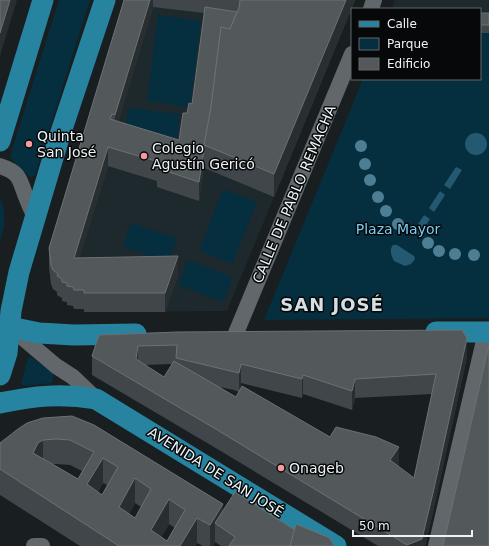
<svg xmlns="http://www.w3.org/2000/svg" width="489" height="546" font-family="'DejaVu Sans',sans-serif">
	<rect width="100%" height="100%" fill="#191e20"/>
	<g fill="#1e292e">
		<path d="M130,0H245L204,168L274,197L227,311L84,312L83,309H74L73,306L67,305V302L62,301V298L57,295L58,293L53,289L51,284L49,267Z"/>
		<path d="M395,0H489V15L480,14V9H392Z"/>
	</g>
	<g fill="#052f3f">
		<path d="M59,0H90L35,175L31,177C27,176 11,160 10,156Z"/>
		<path d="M158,15L201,21L190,107L147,101Z"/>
		<path d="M480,33H489V318L264,320L363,79H480Z"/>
		<path d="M128,108L180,114L177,142L125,135Z"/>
		<path d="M223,189L257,202L232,264L199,251Z"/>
		<path d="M0,200L2,201C6,219 5,224 0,242Z"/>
		<path d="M131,223L177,238L169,262L123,247Z"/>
		<path d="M188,260L233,277L223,302L178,285Z"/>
		<path d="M31,357L54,374L52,383L23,386L21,383L28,358Z"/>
	</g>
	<g fill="#235a71">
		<circle cx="476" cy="144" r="11"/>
		<path d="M456,167L462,170L450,189L444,185Z"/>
		<path d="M440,191L445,195L434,212L429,208Z"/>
		<path d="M424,215L430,219L419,236L413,232Z"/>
		<path d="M393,245H397L414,256L415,259L411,264L405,266L394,261C391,255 389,250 393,245Z"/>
	</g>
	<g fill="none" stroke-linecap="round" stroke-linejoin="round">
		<g stroke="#61676a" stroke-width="16">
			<path d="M371,9L374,0"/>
			<path d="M0,166C22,173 19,181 27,199C29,205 32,211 35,217"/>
			<path d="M10,327L56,366L73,377L96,399"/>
			<path d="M236,333L352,54"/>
			<path d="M34,546H42"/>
			<path d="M436,546L486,332"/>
		</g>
		<g stroke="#2784a0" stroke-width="21">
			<path d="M0,141L43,0"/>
			<path d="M10,327L39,333L74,335L136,334"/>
			<path d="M436,332H489"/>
			<path d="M0,375L7,353L11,311L19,272L58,141L105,0"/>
			<path d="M0,403C34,396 61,393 96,399L336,546"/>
		</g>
	</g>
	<g fill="#4d7e94">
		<circle cx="361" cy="146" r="6"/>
		<circle cx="365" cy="164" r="6"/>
		<circle cx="370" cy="180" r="6"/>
		<circle cx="378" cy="197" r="6"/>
		<circle cx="386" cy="211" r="6"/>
		<circle cx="398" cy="224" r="6"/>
		<circle cx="428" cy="243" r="6"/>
		<circle cx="439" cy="251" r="6"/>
		<circle cx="455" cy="254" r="6"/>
		<circle cx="474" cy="255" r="6"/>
	</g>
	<g fill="#404649" fill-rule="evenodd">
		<path d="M124,0H355L274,197L204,168L199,201L157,187V181L108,166L79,258L178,275L165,312H84V309H74L73,306L67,305V302L62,301V298L57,295V292L53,289L51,284L49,267V248ZM153,7L204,13L192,104L187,113L179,140L118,122Z"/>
		<rect x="480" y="13" width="9" height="20"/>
		<path d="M99,335L467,357L433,512L425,546H378L219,450L92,375V356ZM172,364L164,377L145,365ZM241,383L302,398L303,394L352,410L355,398L432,394L414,478L398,467L330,437L239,391ZM220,387L234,390L239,392L236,397Z"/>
		<path d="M43,418L223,511L295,530L334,546H221L215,542L213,546H203L197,543L195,546H80L0,495V443ZM53,464H56L70,465L82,471L78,479ZM103,483L107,485L102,495L98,492ZM135,503L141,507L135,518L129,514ZM169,524L175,528L167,541L161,537Z"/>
	</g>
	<g fill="#292e31">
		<path d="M10,0H17L0,56V33Z"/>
		<path d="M150,0H153V7L115,134V115Z"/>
		<path d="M346,0H355L274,197V174Z"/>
		<path d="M108,147V166L74,277V258Z"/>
		<path d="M204,150V168L199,201V182Z"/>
		<path d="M178,256V275L165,312V293Z"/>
		<path d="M467,338V357L433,512L425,546H407Z"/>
		<path d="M138,346V365L136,359Z"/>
		<path d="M241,364V383L239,392V373Z"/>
		<path d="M303,375V394L302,398V379Z"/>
		<path d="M355,379V398L352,410V391Z"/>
		<path d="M43,440V465L33,453L38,443Z"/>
		<path d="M399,447V466L390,479V460Z"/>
		<path d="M103,458V483L87,509V484Z"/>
		<path d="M135,478V503L119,532V507Z"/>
		<path d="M169,499V524L156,546L151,530Z"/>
		<path d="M223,504V528L215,523V542L213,546H210V525Z"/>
		<path d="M197,518V543L195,546H180Z"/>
	</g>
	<g fill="#53595b" stroke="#6b7174" fill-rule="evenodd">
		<path d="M0,0H10L0,33Z"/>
		<path d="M124,0H150L115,115L112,114L110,119L179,140L183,113H187L189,103L192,104L205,7L237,12L230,29L221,27L211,107L199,182L157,168L159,162L108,147L74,258L178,256L165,293H84V290H74L73,287L67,286V283L62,282V279L57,276L58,274L53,270L51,265L49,248Z"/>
		<path d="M240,0H346L274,174L204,145L211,107L221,27L230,29L239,8Z"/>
		<rect x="480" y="13" width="9" height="12"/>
		<path d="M462,330L467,338L433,493L422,539L407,545L219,431L92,356L99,335L177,332ZM177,345L176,358L239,373L241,364L302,379L303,375L352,391L355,379L436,374L414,478L390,460L399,447L376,437L336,427L330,437L242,386L236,397L174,361L164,377L136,359L138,346Z"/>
		<path d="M489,345V546H443Z"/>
		<path d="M72,416L94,425L223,504L210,525L197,518L180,546H119L0,469V443L18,429L27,423L43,418ZM56,439L70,440L94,452L78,479L33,453L38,443L43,440ZM103,458L118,467L102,495L87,484ZM135,478L151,489L135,518L119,507ZM169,499L185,510L167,541L151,530Z"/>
		<path d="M235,492L295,530L290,546H229L235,537L215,523Z"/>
		<path d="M296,524L330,538L334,546H290Z"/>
	</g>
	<g fill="#f59b9d" stroke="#060809" stroke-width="1.5">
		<circle cx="29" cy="144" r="4"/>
		<circle cx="144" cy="156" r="4"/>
		<circle cx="281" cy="468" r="4"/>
	</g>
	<g text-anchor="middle" stroke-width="3" stroke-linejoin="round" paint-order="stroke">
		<g font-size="14" fill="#eff3f5" stroke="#060809" text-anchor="start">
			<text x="37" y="141">Quinta<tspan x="37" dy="16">San José</tspan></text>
			<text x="152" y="153">Colegio<tspan x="152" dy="16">Agustín Gericó</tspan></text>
			<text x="289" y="473">Onageb</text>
		</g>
		<g font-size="14" fill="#eff3f5" stroke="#060809">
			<text transform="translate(294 194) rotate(-67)" y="5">CALLE DE PABLO REMACHA</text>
			<text transform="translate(216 472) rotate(32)" y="5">AVENIDA DE SAN JOSÉ</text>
		</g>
		<g font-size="14" fill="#78ccf2" stroke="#060809">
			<text x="398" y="234">Plaza Mayor</text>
		</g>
		<g font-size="18" font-weight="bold" letter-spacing="1" fill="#d8dfe2" stroke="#060809">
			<text x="332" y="311">SAN JOSÉ</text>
		</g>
	</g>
	<rect x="351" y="8" width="130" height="72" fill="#060809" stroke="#636667"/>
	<rect x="359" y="21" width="20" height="6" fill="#2784a0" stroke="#636667"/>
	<text x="387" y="28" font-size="12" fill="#eff3f5">Calle</text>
	<rect x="359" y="38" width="20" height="12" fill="#052f3f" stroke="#636667"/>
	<text x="387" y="48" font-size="12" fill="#eff3f5">Parque</text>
	<rect x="359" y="58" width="20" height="12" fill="#53595b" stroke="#636667"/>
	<text x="387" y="68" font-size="12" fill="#eff3f5">Edificio</text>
	<path d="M353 530v6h119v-6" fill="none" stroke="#eff3f5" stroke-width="2"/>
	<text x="359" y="530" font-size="12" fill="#eff3f5" stroke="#060809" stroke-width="3" paint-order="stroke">50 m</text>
</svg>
